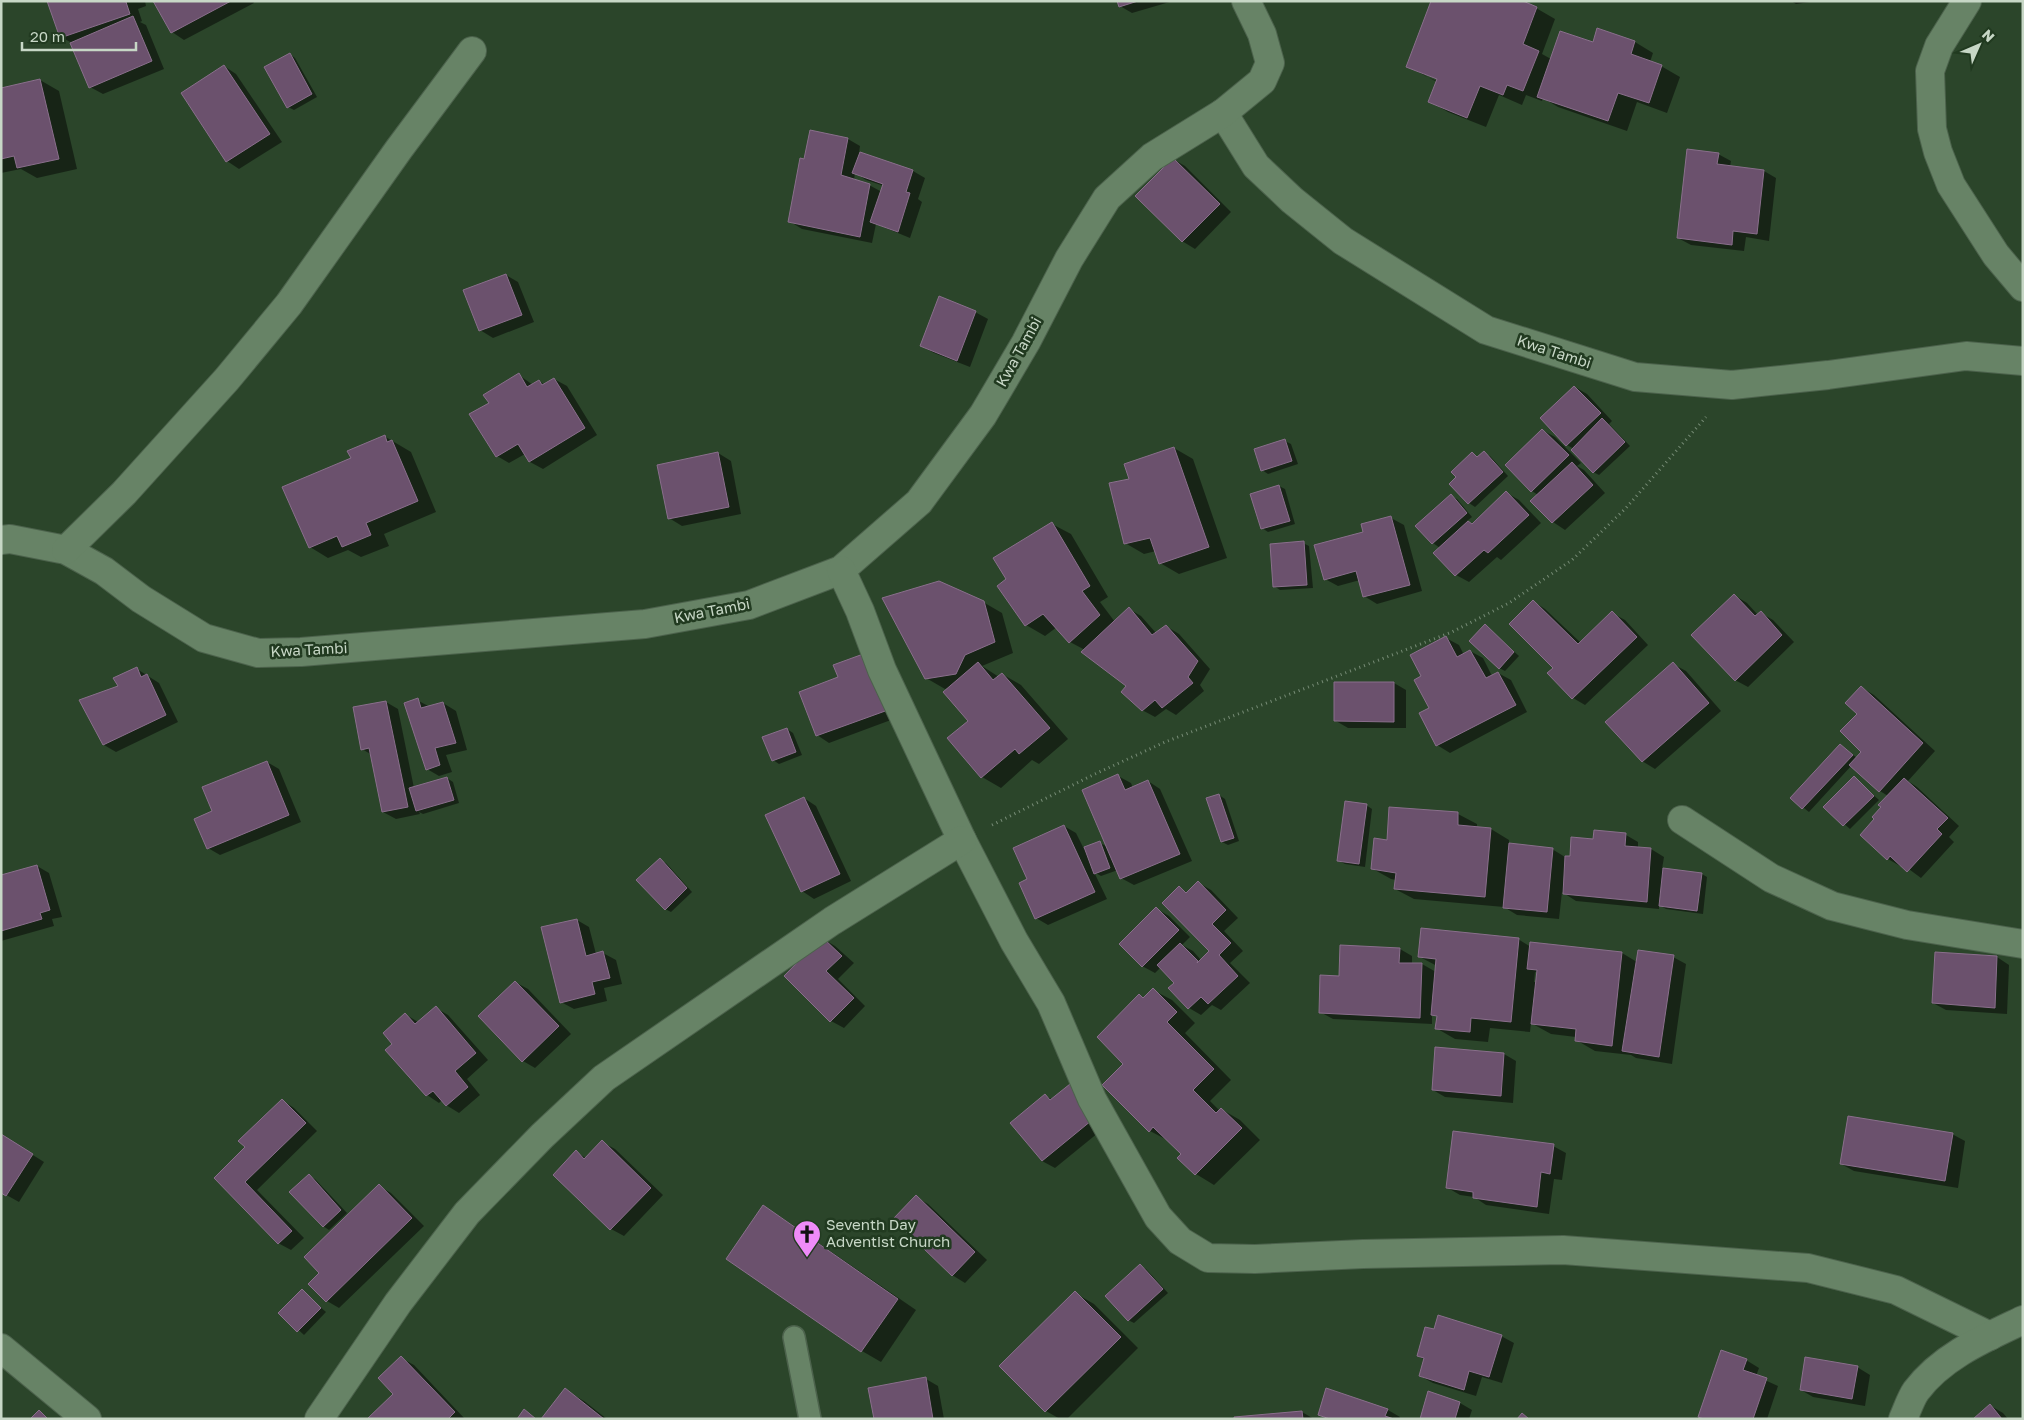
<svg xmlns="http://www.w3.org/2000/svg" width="2024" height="1420" font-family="'Golos Text',sans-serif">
	<rect width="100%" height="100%" fill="#2b452a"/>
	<g fill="#0007" fill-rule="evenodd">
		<path d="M49,1H145L146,6L138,9L142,21L140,22L146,25L164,69L103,94L90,87L72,43L61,37Z"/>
		<path d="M155,1H253L254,3L184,40L172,32Z"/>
		<path d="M1118,1H1173L1132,13L1120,6Z"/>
		<path d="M1791,1H1817L1796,4Z"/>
		<path d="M1536,8L1555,19L1542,54L1551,59L1594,43L1635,42L1653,53L1650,62L1661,66L1680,77L1667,113L1637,102L1627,131L1558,107L1543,98L1542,101L1526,95L1522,105L1499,95L1486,127L1448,112L1429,101L1437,82L1407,66ZM1425,73L1443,80L1442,83L1425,76Z"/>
		<path d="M290,54L295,58L317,97L294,110L288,107Z"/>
		<path d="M224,66L236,74L282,142L239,169L227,161Z"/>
		<path d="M40,80L59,91L77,169L37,178L21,169L1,173V89Z"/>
		<path d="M811,132L848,139L860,146L859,153L913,171L925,178L918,199L922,202L910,238L876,224L872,243L802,229L789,221ZM855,173L866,180L884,186L882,192L869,185L854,180Z"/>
		<path d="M1718,154L1731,161L1730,167L1764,171L1776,178L1769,241L1746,237L1744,251L1691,245L1678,238Z"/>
		<path d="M1173,159L1185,166L1231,212L1195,249L1182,241Z"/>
		<path d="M506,275L518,282L534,322L493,338L480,330Z"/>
		<path d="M975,312L988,319L970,367L934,353L921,346Z"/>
		<path d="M519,375L533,385L539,381L545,385L554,379L567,386L597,435L543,469L530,462L525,454L509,463L497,456L490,403Z"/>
		<path d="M1575,387L1587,394L1612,421L1609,424L1630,446L1599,475L1593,472L1574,449L1567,445Z"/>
		<path d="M1542,430L1555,437L1581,463L1577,466L1584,470L1605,493L1565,530L1553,522L1532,501L1538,495L1532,491L1507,465Z"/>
		<path d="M384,436L411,452L436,512L384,534L389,546L361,557L348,550L328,558L310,547L352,459Z"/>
		<path d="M1285,441L1291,444L1298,464L1268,474L1262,470Z"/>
		<path d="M1174,448L1193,459L1227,558L1179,574L1160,563L1156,551L1144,554L1125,543L1131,480Z"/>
		<path d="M718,453L731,461L741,514L682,526L669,518Z"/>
		<path d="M1472,453L1478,457L1484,453L1490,456L1508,476L1475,507L1469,503L1451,484L1458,477Z"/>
		<path d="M1279,486L1285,489L1295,524L1268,532L1262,528Z"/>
		<path d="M1507,493L1519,500L1541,523L1501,560L1497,557L1469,582L1456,575L1435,553L1440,548L1433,543L1451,496L1457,499L1472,517L1467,521L1473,525Z"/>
		<path d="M1391,518L1404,525L1422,591L1377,604L1364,596L1360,580L1338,586L1325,579L1365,533Z"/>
		<path d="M1052,524L1071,534L1108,597L1100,602L1115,622L1129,609L1141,616L1156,633L1166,626L1179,634L1210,669L1200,685L1204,691L1176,715L1166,709L1155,717L1142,710L1128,685L1085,650L1070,642L1057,627L1045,636L1026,625L1008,579Z"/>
		<path d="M1303,543L1309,546L1313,588L1280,590L1274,586Z"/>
		<path d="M1734,595L1747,603L1758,615L1761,613L1773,620L1794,642L1748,687L1735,680Z"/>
		<path d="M1533,601L1545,609L1581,643L1612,613L1625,620L1648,645L1585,705L1573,698L1555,668Z"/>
		<path d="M983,602L1002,613L1013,653L982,666L999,677L1002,674L1021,685L1068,739L1039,764L1032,760L1001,788L982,777L969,721L949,688L945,689L926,678Z"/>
		<path d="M1485,626L1519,656L1505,671L1499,668Z"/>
		<path d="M1446,638L1459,645L1464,655L1470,651L1483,658L1492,676L1498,673L1511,680L1527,712L1450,753L1437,745L1423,677Z"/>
		<path d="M1673,664L1686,671L1721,711L1655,769L1642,761Z"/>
		<path d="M137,669L159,683L178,722L116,752L104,745L120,687Z"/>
		<path d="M840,678L899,717L829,743L817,735Z"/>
		<path d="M1394,683L1406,690V728H1348L1336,721Z"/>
		<path d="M1861,687L1874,695L1935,751L1908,781L1917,787L1959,826L1949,837L1954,842L1921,878L1902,864L1900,866L1888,859L1882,807L1888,796L1880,791L1852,765L1809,812L1791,798L1840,745L1857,758L1863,751L1858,714Z"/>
		<path d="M417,700L430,707L443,703L456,711L467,750L446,755L452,772L439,776L427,769Z"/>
		<path d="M386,702L398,709L414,788L447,778L453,782L459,803L423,814L419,812L420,814L396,819L383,812L372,755L362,749Z"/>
		<path d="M787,729L793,733L802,755L779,764L773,760Z"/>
		<path d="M267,762L279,769L301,822L220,855L208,848L214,812Z"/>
		<path d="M1118,776L1131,783L1133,788L1148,781L1160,789L1192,861L1134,885L1121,878L1118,870L1101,876L1094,872L1107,899L1048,925L1036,918L1029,880L1064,826L1076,833L1084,849L1100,843L1108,847Z"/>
		<path d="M1854,778L1879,800L1850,829L1825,807Z"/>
		<path d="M1219,795L1225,799L1239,841L1228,845L1222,842Z"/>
		<path d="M804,798L816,806L851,881L814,899L802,891Z"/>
		<path d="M1366,805L1372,809L1365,867L1345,864L1339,861Z"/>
		<path d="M1390,808L1458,814L1477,824V828L1491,829L1509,840V845L1552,849L1565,857L1571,858L1595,841L1626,835L1638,842V848L1651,849L1664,857L1662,869L1702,874L1707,877L1703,914L1666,909L1659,905V909L1576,901L1562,892L1559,919L1517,915L1504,907L1414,899L1395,889L1396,880L1391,879L1373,869L1388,841Z"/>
		<path d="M660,860L666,863L692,892L671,912L665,909Z"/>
		<path d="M37,866L49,873L62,917L52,919L54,926L1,941V876Z"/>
		<path d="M1199,883L1211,890L1238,918L1224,931L1243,951L1230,963L1250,983L1221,1010L1212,1005L1201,1015L1189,1008L1176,983L1161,967L1155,973L1142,966L1157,909L1169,916L1190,937L1182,945L1193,951L1201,960L1210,952L1179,888L1188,893Z"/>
		<path d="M577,920L589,927L596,954L603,953L616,960L622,984L604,988L607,1001L574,1009L561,1002Z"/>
		<path d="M822,938L835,946L854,963L838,979L865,1006L844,1028L831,1021Z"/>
		<path d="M1518,939L1531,947L1622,953L1637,962L1673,957L1686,964L1672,1064L1636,1058L1631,1055L1595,1051L1576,1040V1037L1551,1034L1531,1023L1530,1032L1490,1028L1488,1042L1455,1039L1436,1028L1438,1017L1432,1014V1024L1333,1019L1320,1012L1340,977L1400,949L1412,956V964H1422L1436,972L1437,966L1420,957ZM1535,972L1538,973L1537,982H1534Z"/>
		<path d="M1997,957L2009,965L2007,1014L1946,1010L1933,1003Z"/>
		<path d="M515,982L528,989L571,1034L535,1068L523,1061Z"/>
		<path d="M1153,990L1172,1000L1195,1023L1185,1033L1231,1080L1210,1101L1220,1111L1221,1109L1240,1120L1260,1140L1214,1185L1196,1174L1183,1154L1169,1141L1150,1131L1125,1064L1144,999Z"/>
		<path d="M436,1008L448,1015L488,1060L467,1079L480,1095L459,1113L446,1105L442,1100L439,1103L427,1095L387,1050L394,1044L405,1014L418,1022Z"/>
		<path d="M1504,1054L1516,1061L1513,1103L1445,1097L1433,1090Z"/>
		<path d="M1045,1096L1109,1124L1055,1168L1042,1161Z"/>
		<path d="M282,1100L294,1108L317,1131L257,1190L304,1238L291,1250L278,1243L215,1178L246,1147Z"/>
		<path d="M1952,1134L1965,1141L1958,1188L1854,1171L1841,1164Z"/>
		<path d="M1,1135L44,1162L19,1202L1,1192Z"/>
		<path d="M602,1142L615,1149L663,1195L624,1236L611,1229L555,1175L576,1152L586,1158Z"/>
		<path d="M1553,1146L1566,1153L1562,1180L1554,1179L1549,1214L1486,1205L1474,1197L1460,1195L1448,1188Z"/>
		<path d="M309,1176L315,1179L347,1213L329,1230L323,1226Z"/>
		<path d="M379,1186L391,1193L424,1226L339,1308L327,1301L321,1273Z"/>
		<path d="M916,1197L928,1204L987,1260L965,1283L952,1275Z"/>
		<path d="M763,1207L782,1218L916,1310L881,1362L862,1351L728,1259Z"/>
		<path d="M1140,1266L1146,1269L1168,1293L1134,1323L1128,1320Z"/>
		<path d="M302,1291L326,1312L304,1335L280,1313Z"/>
		<path d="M1075,1293L1094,1304L1138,1348L1067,1419H1060L1046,1411Z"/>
		<path d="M1501,1336L1514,1343L1502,1383L1482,1377L1476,1396L1433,1383L1420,1376L1425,1360L1418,1356Z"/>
		<path d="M401,1358L414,1365L465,1419H369L395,1394Z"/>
		<path d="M1746,1360L1759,1368L1756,1376L1778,1386L1767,1419H1704Z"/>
		<path d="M1857,1367L1870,1375L1865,1406L1813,1397L1801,1390Z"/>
		<path d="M926,1379L938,1386L944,1419H875Z"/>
		<path d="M565,1390L584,1401L607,1419H542Z"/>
		<path d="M1327,1390L1388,1410L1400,1417L1399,1419H1327L1320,1414Z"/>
		<path d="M1460,1403L1472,1410L1469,1419H1421Z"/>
		<path d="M1991,1406L2003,1413L2008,1419H1975Z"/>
		<path d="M1302,1412L1314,1419H1235Z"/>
	</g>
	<g fill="#6b516d" stroke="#8a6f8c">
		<path d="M47,1H128L126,2L130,14L60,38Z"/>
		<path d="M153,1H231L171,33Z"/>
		<path d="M1117,1H1138L1119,7Z"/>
		<path d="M1431,1H1523L1537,7L1523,44L1539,51L1523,91L1507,85L1503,95L1480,86L1467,118L1428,102L1437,79L1406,67Z"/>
		<path d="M133,16L152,61L89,88L70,43Z"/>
		<path d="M1597,28L1635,41L1631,54L1662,65L1649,103L1618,93L1608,121L1537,97L1560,31L1593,42Z"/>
		<path d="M290,53L312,94L287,108L264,67Z"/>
		<path d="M224,65L270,134L226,162L181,93Z"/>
		<path d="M40,79L59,159L17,168L14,156L1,159V88Z"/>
		<path d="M810,130L848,138L841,175L870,184L860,237L788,222L800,158L804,159Z"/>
		<path d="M1687,149L1719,153L1717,164L1764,170L1757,234L1733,231L1732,245L1677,238Z"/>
		<path d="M860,152L913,170L906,192L910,193L898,232L870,222L883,184L852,173Z"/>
		<path d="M1173,158L1220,204L1182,242L1135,196Z"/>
		<path d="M506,274L522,315L479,331L463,290Z"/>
		<path d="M939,296L976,311L957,361L920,346Z"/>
		<path d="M519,373L527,387L539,380L542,385L554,378L585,428L529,462L518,444L496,457L469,414L489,403L483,395Z"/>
		<path d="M1574,386L1601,413L1566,446L1540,418Z"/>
		<path d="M1602,418L1625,442L1593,473L1571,450Z"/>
		<path d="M1542,429L1569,455L1531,492L1505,465Z"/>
		<path d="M385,435L387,442L392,440L418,501L366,523L371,535L342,547L337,536L309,548L282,487L351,458L347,451Z"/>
		<path d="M1285,439L1292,461L1261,471L1254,449Z"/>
		<path d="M1174,447L1209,547L1159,564L1150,538L1124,544L1109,483L1129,479L1124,464Z"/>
		<path d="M1484,451L1503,472L1468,504L1449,484L1456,477L1451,472L1472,452L1477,457Z"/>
		<path d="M718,452L729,507L668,519L657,465Z"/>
		<path d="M1572,462L1593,485L1552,523L1530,501Z"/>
		<path d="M1279,485L1290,521L1261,529L1250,494Z"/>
		<path d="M1506,491L1529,515L1488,553L1484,550L1455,576L1433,553L1468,521L1472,524Z"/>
		<path d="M1451,494L1467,513L1432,544L1415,526Z"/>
		<path d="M1391,516L1410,585L1363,597L1356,571L1324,580L1314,545L1363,532L1361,524Z"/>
		<path d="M1052,522L1090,586L1082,591L1100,615L1069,643L1043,614L1025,626L997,586L1006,579L993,558Z"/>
		<path d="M1304,541L1307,585L1273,587L1270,544Z"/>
		<path d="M939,581L984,601L995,642L965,655L956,674L925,679L882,598Z"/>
		<path d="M1734,594L1755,616L1761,611L1782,635L1735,681L1691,635Z"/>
		<path d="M1533,600L1578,644L1612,611L1637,637L1572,699L1547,673L1553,668L1509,624Z"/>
		<path d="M1129,607L1152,635L1166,625L1198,661L1188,677L1193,683L1162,708L1155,700L1142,711L1121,692L1126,686L1081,652Z"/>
		<path d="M1485,624L1514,652L1499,669L1469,641Z"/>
		<path d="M1446,636L1457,657L1470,650L1486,678L1498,672L1516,705L1436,746L1419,713L1429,708L1414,680L1421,676L1410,655Z"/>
		<path d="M866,653L888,710L816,736L799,692L838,677L833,665Z"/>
		<path d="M978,662L993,680L1002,673L1050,728L1019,754L1015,749L981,778L947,738L968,721L943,692Z"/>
		<path d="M1673,662L1709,703L1642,762L1605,722Z"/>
		<path d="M137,667L141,677L147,674L166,715L103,745L79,700L118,686L113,678Z"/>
		<path d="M1334,682H1394V722L1334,721Z"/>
		<path d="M1861,686L1923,743L1879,792L1849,765L1861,752L1840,731L1857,714L1845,703Z"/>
		<path d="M418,698L421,708L443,702L456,743L435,748L440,765L426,770L404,703Z"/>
		<path d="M386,701L408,807L382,812L369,748L361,750L353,707Z"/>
		<path d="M787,728L796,752L772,761L762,737Z"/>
		<path d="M1840,744L1853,755L1802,809L1790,798Z"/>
		<path d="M267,761L289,815L207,849L194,819L212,811L202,787Z"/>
		<path d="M1118,774L1125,790L1148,780L1180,854L1120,879L1082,790Z"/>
		<path d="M1854,776L1874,796L1843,826L1823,807Z"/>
		<path d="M447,777L454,800L416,811L409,788Z"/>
		<path d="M1904,778L1948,818L1937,829L1942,834L1907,872L1890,856L1887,860L1860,835L1874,819L1872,817L1881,807L1878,805Z"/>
		<path d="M1219,794L1234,838L1221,842L1206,798Z"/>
		<path d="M804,797L840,874L801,892L765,815Z"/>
		<path d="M1345,801L1367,804L1359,864L1337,861Z"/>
		<path d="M1389,807L1458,812V825L1491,828L1485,897L1394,889L1396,873L1371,869L1374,838L1387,840Z"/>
		<path d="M1064,825L1095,892L1035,919L1019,883L1027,879L1013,848Z"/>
		<path d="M1594,830L1626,833L1625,846L1651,848L1647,902L1563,894L1565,856H1570L1571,837L1593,839Z"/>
		<path d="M1100,841L1110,868L1094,874L1084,847Z"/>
		<path d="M1509,843L1553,848L1547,912L1503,908Z"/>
		<path d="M660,858L687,888L665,910L636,880Z"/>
		<path d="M37,865L50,910L40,913L42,919L1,931V875Z"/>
		<path d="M1663,868L1702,873L1697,911L1659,906Z"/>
		<path d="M1198,881L1226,910L1212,924L1231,943L1219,955L1238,976L1208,1004L1201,997L1188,1009L1168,988L1174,983L1157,965L1180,943L1198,961L1197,963L1209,951L1162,903L1179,886L1186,893Z"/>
		<path d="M1156,907L1179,930L1142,967L1119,944Z"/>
		<path d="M577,919L586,956L603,951L610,978L592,982L595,994L560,1003L541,927Z"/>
		<path d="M1421,928L1519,938L1511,1022L1471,1018L1470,1032L1435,1029L1437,1016L1431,1015L1436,959L1418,957Z"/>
		<path d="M822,937L842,956L826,971L854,998L830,1022L784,976Z"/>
		<path d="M1530,942L1622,952L1612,1046L1575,1041L1576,1029L1531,1024L1537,970L1527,969Z"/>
		<path d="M1340,945L1400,948L1399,963H1422L1420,1018L1319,1013L1320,975L1339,976Z"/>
		<path d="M1638,950L1674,955L1659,1057L1622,1051Z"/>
		<path d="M1935,952L1997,956L1995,1008L1932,1003Z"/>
		<path d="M515,981L559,1026L522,1062L478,1016Z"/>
		<path d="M1153,988L1177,1012L1167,1022L1214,1069L1193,1090L1216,1113L1221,1108L1242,1128L1195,1175L1177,1158L1181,1154L1153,1127L1149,1132L1102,1085L1123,1064L1097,1037L1139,994L1143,998Z"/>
		<path d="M436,1006L476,1053L455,1071L468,1087L446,1106L433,1091L426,1096L385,1050L392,1044L383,1033L405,1013L415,1024Z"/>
		<path d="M1435,1047L1504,1053L1501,1096L1432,1090Z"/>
		<path d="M1070,1084L1097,1116L1042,1161L1010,1123L1045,1094L1050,1100Z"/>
		<path d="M282,1099L306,1123L245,1182L292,1231L278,1244L214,1178L245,1147L238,1141Z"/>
		<path d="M1848,1116L1953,1133L1945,1181L1840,1164Z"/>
		<path d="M1453,1131L1554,1144L1550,1174L1541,1172L1537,1207L1473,1198V1192L1446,1188Z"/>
		<path d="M1,1134L33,1154L6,1196L1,1193Z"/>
		<path d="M602,1140L651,1188L610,1230L553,1175L576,1150L584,1159Z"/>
		<path d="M309,1174L341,1210L323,1227L289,1192Z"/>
		<path d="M379,1184L412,1218L326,1302L308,1284L319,1273L304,1257Z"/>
		<path d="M916,1195L975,1252L952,1276L893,1219Z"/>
		<path d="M763,1205L898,1299L861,1352L726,1259Z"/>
		<path d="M1140,1264L1163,1289L1128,1321L1105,1296Z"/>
		<path d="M302,1289L321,1308L297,1332L278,1313Z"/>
		<path d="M1075,1291L1121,1337L1045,1412L999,1366Z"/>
		<path d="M1438,1315L1502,1335L1489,1377L1469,1371L1464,1390L1419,1376L1424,1358L1417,1356L1425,1327L1434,1329Z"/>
		<path d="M1721,1350L1747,1359L1743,1370L1767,1378L1753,1419H1704L1698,1417Z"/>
		<path d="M401,1356L455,1412L448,1419H367L393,1394L378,1378Z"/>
		<path d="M1805,1357L1858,1366L1852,1399L1800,1390Z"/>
		<path d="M926,1377L933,1419H874L868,1388Z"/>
		<path d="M565,1388L604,1419H541Z"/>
		<path d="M1326,1388L1388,1409L1385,1416L1394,1419H1330L1318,1415Z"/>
		<path d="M1428,1391L1460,1402L1455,1419H1420Z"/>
		<path d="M1990,1404L2002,1419H1973Z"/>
		<path d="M524,1409L536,1419H517Z"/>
		<path d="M39,1410L48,1419H30Z"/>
		<path d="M1302,1411L1303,1419H1234V1417Z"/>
		<path d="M1522,1413L1529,1419H1517Z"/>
	</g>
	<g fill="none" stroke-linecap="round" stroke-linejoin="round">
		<g stroke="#4c624c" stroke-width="24">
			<path id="service" d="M794,1337L810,1419"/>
		</g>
		<g stroke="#4c624c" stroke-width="30">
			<g id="minor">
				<path d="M1967,1L1939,46L1930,71L1932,129L1938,152L1951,185L1996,255L2023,287"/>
				<path d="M1223,113L1256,166L1292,200L1343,241L1486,330L1635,377L1732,385L1828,375L1966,356L2023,361"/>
				<path d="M1,540L10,539L66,550L104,571L141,599L204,638L258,653L301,652L645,624L749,605L841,570L919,502L983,415L1026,342L1069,259L1107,198L1152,157L1223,113L1262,81L1270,63L1262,34L1246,1"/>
				<path d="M66,550L124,493L227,379L289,304L399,149L472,51"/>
				<path d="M841,570L860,611L882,670L929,770L962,840L1014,941L1051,1003L1092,1099L1158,1217L1180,1241L1208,1258L1255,1259L1363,1254L1563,1250L1808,1268L1896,1290L1990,1336"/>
				<path d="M1682,820L1771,878L1832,906L1907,925L2023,944"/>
				<path d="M1,1348L87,1419"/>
				<path d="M319,1419L398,1303L467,1213L542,1136L604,1078L832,921L962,840"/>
				<path d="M1903,1419C1907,1410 1911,1398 1916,1391C1942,1356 1985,1338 2023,1320"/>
			</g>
		</g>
		<path stroke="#778c76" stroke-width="3" stroke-dasharray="1 4" stroke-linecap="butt" d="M992,825L1095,774L1165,742L1452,632L1509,603L1572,560L1626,508L1706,417"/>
		<use href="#service" stroke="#678366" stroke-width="21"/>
		<use href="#minor" stroke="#678366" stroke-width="28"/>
	</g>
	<defs>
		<g id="church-pin" transform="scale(1.4375)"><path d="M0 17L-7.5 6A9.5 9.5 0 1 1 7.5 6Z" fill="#ee8bf8" stroke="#213a20"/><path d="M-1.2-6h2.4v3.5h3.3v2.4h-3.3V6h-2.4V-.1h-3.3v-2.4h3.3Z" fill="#111"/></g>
	</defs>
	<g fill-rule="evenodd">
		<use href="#church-pin" x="807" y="1234"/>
	</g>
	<g text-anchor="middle" stroke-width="5" stroke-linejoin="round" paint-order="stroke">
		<g font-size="15" fill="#c7d7c6" stroke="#213a20">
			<text transform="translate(1019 352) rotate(-61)" y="5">Kwa Tambi</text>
			<text transform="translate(1554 352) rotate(18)" y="5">Kwa Tambi</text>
			<text transform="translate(712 611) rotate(-11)" y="5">Kwa Tambi</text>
			<text transform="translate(309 650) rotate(-3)" y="5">Kwa Tambi</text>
		</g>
		<g font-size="15" fill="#c7d7c6" stroke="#213a20" text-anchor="start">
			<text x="826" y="1230">Seventh Day<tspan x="826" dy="17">Adventist Church</tspan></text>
		</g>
	</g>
	<rect width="2024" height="1420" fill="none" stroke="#c7d7c6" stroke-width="5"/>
	<g transform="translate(1979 45) rotate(45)" stroke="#213a20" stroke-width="4" paint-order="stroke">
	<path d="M0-4L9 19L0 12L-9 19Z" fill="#c7d7c6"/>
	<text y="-8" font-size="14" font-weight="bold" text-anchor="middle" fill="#c7d7c6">N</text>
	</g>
	<path d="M22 42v8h114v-8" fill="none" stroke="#c7d7c6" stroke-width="2.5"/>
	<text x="30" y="42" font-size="15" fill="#c7d7c6" stroke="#213a20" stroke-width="4" paint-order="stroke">20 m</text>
</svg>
